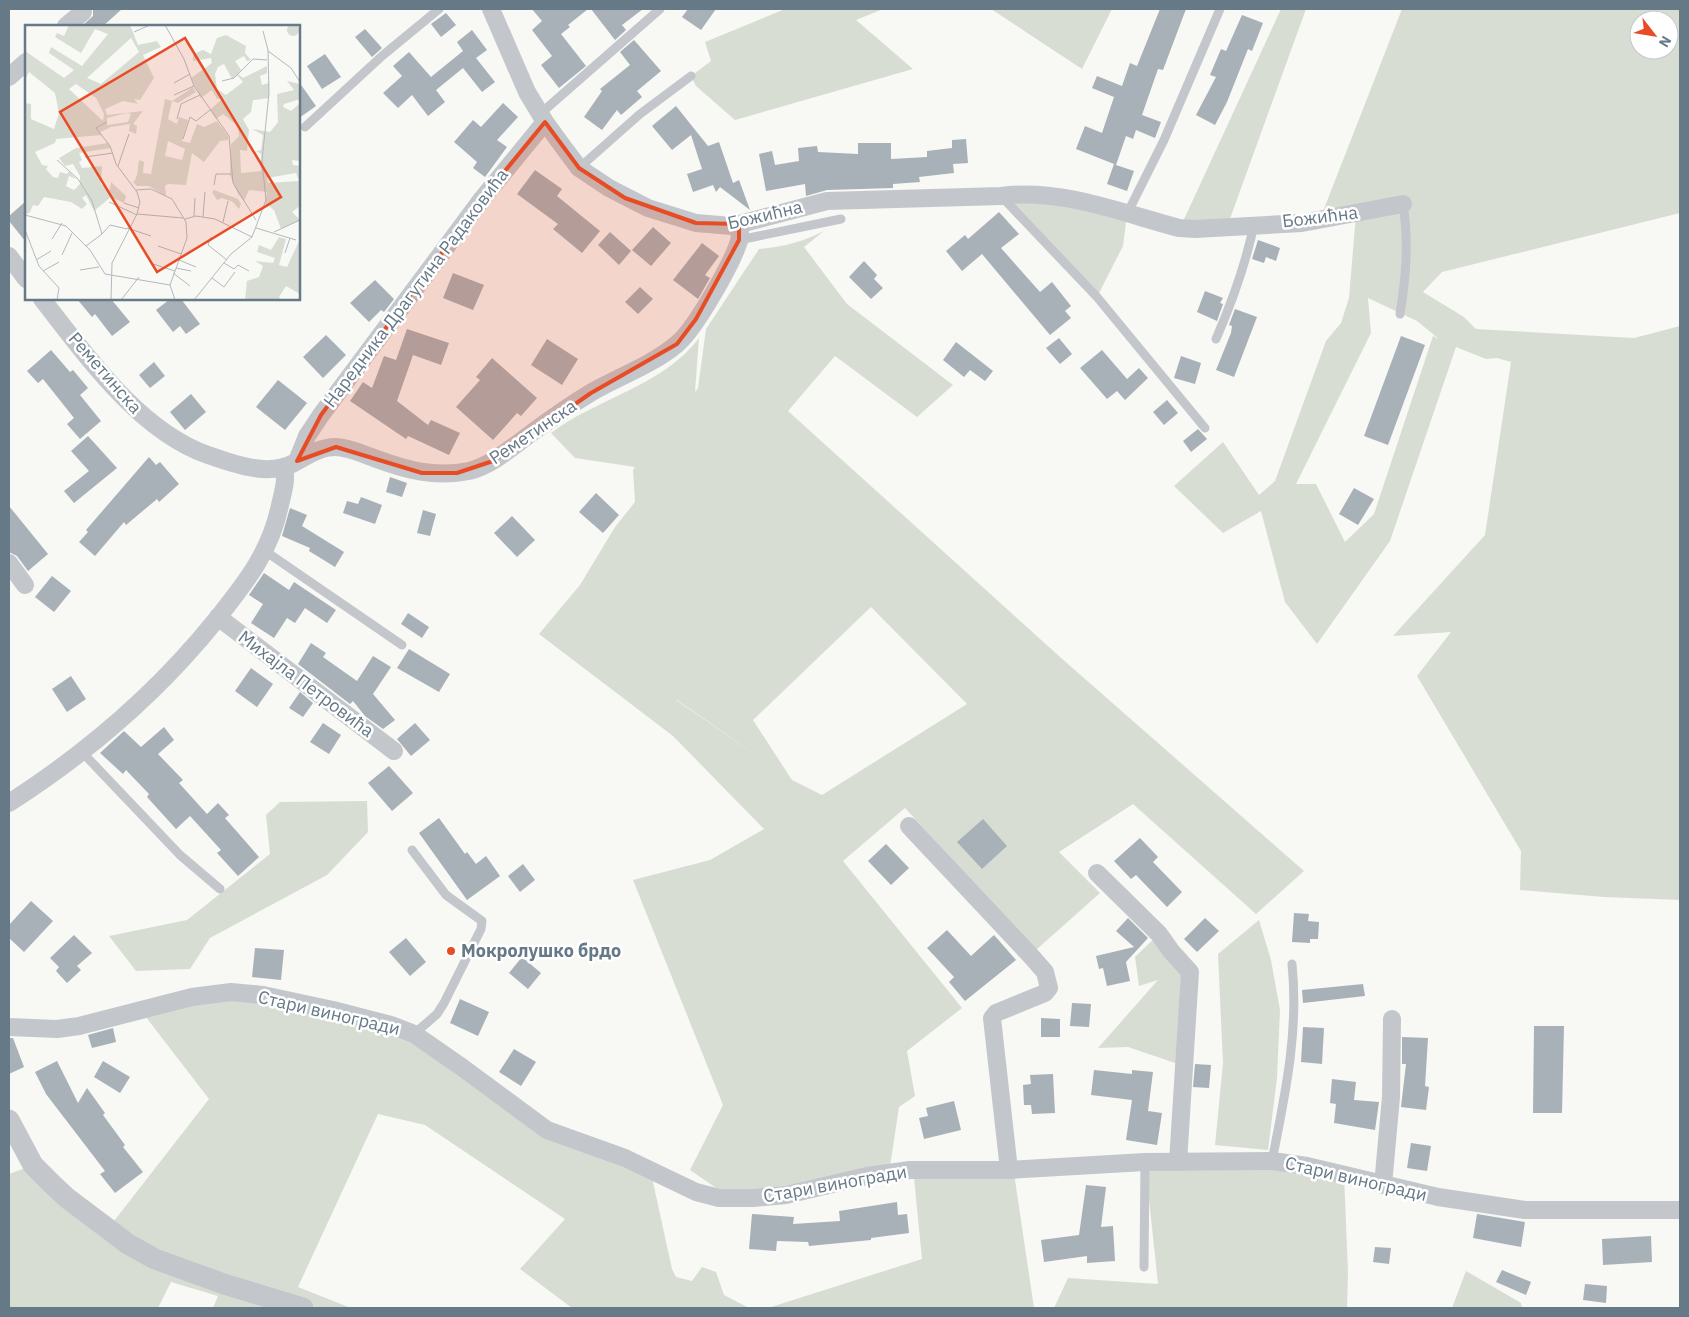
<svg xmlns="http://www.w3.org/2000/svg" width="1689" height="1317" font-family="'IBM Plex Sans',sans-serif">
	<rect width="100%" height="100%" fill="#f8f8f5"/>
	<g fill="#d8ddd4" fill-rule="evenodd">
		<path d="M785,9H883L856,20L913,69L735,120L696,86L691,76L711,61L705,42Z"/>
		<path d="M991,9H1112L1082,69Z"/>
		<path d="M1281,9H1306L1227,227L1180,228Z"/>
		<path d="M1402,9H1680V213L1442,272L1423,292L1464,317L1476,329L1634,338L1680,326V900L1604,897L1520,890L1521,851L1417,676L1451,632L1393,636L1485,535L1511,362L1497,358L1486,359L1456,347L1390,541L1317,644L1285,602L1261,511L1223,533L1174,486L1223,442L1259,495L1275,481L1326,341L1341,323L1349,298L1356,214L1320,219ZM1639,20H1669V50H1639ZM1368,298L1417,321L1439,339L1433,336L1374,514L1345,542L1316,484H1296L1371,333Z"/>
		<path d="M1001,196L1127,214L1123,246L1097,297Z"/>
		<path d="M824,231L804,247L847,304L953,385L917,417L835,356L788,411L1060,657L1304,871L1256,914L1133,804L1059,852L1100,893L1036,950L905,808L843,861L962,1008L907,1051L915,1096L899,1107L889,1173L767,1191L722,1192L690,1170L723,1105L633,880L710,860L764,829L673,736L539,634L580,585L615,527L635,502L633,470L635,467L575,458L551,433C597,398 663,386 699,338L695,392L698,388L706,329L759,249C783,247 802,242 824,231ZM871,607L967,704L822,795L792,780L753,720ZM676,700H677L766,762Z"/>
		<path d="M367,801L368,832L327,875L210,938L190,969L136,971L109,936L187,920L270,854L266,815L280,802Z"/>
		<path d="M1259,920L1271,960L1280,1010L1277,1078L1268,1150L1215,1145L1223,1063L1218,954Z"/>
		<path d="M1159,934L1187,967L1178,1064L1128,1047L1098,1048L1158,980L1139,986L1135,957Z"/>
		<path d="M226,996L414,1028L517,1109L651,1173L672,1269L676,1277L692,1281L702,1267L716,1272L724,1295L749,1308H572L520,1269L565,1219L425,1125L378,1114L298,1287L351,1308H213L218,1296L171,1282L158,1308H9V1174L33,1165L107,1230L209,1099L142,1012Z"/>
		<path d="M1145,1162H1178L1344,1175L1348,1272L1347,1308H1054L1068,1278L1158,1284Z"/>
		<path d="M1014,1173L1034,1308H768L922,1259L914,1178Z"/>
		<path d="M1466,1271L1521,1303L1522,1308H1452Z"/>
	</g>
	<g fill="#a8b1b7">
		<path d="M93,9H122L103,26H82L93,16Z"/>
		<path d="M532,9H588L568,25L570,27L561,34L586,66L559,88L541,65L552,56L532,30L542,21Z"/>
		<path d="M591,9H643L622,25L626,30L615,40Z"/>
		<path d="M688,9H716L701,30L682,17Z"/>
		<path d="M1160,9H1186L1163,70L1158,69L1142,115L1161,122L1155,138L1136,130L1133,139L1126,136L1116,165L1134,171L1127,191L1107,184L1114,164L1076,149L1085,126L1102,133L1114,97L1092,88L1097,76L1122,86L1130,63L1137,66Z"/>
		<path d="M446,13L456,25L441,37L431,24Z"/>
		<path d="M1242,15L1263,23L1252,51L1248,49L1227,102L1215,125L1196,115L1216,77L1210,75L1221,49L1226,51Z"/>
		<path d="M365,29L382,48L372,57L355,37Z"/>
		<path d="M472,30L487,50L476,58L495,82L482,92L463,68L436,90L445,102L428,116L412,95L398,108L383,93L402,76L393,66L409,52L431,77L463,51L457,42Z"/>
		<path d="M634,40L661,71L637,91L642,97L621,115L617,110L602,130L584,117L602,91L600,89L630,65L620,52Z"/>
		<path d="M325,54L341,77L322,89L307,66Z"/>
		<path d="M299,82L316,106L299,118Z"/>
		<path d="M503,103L518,117L497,140L507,147L485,177L473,168L477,162L454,142L473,120L481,127Z"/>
		<path d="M676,106L708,146L719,142L733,183L739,180L750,210L720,187L716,192L713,185L693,192L687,174L702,169L691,135L672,150L652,126Z"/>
		<path d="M966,139L968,163L953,164L954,173L919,177L920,182L893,184V188L827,190L806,196L805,184L766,191L759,154L772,151L775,165L799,161L798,148L817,146L818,152L858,154V143H891V159L927,157V151L952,148V140Z"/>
		<path d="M535,170L562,189L557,196L600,231L582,253L553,229L558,224L517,194Z"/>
		<path d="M26,201V242L9,221V216Z"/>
		<path d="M999,212L1019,234L1001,248L1040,292L1052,282L1071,306L1065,311L1071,318L1050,335L982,254L962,271L946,251L965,235L968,239Z"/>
		<path d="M653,227L671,243L651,266L632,250Z"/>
		<path d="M610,232L631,251L619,265L598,245Z"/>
		<path d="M1258,240L1280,248L1276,261L1266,257L1264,263L1252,259Z"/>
		<path d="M702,243L719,256L705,275L710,278L698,299L673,280Z"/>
		<path d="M864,261L877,275L874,279L883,288L871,299L849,277Z"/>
		<path d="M453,273L484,285L473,310L443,298Z"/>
		<path d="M375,280L394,299L384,312L381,310L369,322L350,303Z"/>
		<path d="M640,287L653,299L638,314L625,302Z"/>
		<path d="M1205,291L1223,298L1220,303L1223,304L1217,321L1197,312Z"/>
		<path d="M77,299H111L130,322L112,336L95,314L92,317Z"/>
		<path d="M170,299H181L200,324L186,334L180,326L173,332L156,310Z"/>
		<path d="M1235,309L1257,317L1234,377L1216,370L1231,333L1232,326L1229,325Z"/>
		<path d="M407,329L449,343L441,365L413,355L397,401L428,425L431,420L460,433L449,455L408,436L406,439L350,401L363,382L372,388L384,356L396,360Z"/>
		<path d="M326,335L346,355L323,378L303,357Z"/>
		<path d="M1401,336L1425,345L1388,445L1364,436Z"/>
		<path d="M1059,338L1072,354L1060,364L1046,348Z"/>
		<path d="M547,339L578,359L562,385L531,365Z"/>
		<path d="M956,342L993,371L985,381L970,370L964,377L943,360Z"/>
		<path d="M51,350L70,372L73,370L88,388L80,395L101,421L80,439L67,424L74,418L43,379L38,383L27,371Z"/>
		<path d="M1102,350L1127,379L1139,368L1148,378L1125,400L1117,391L1107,399L1080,368Z"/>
		<path d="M1181,356L1201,363L1195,384L1174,378Z"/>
		<path d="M492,358L537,398L521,416L517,413L493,440L456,407L480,380L476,377Z"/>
		<path d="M154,362L165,376L150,388L139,375Z"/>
		<path d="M278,380L307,403L285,430L256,407Z"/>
		<path d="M191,394L206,412L185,430L170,412Z"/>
		<path d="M1167,400L1178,413L1164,425L1153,412Z"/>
		<path d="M1198,429L1207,439L1191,452L1183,441Z"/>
		<path d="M88,436L117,468L74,503L64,491L89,471L71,451Z"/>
		<path d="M149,457L156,465L160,462L179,484L159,502L157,499L126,525L124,522L95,556L79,542L88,532L86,530Z"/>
		<path d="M390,477L407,483L402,497L386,492Z"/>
		<path d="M1354,488L1374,499L1358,525L1339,514Z"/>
		<path d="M596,493L619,515L603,533L579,512Z"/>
		<path d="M361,497L382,505L375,524L343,513L347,501L358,504Z"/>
		<path d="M9,506L48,554L28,571L17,556L9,552Z"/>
		<path d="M290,508L307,515L302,526L344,552L335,567L309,551L310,548L282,536Z"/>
		<path d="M423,510L436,514L430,536L417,533Z"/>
		<path d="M512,516L535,540L517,557L494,533Z"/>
		<path d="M264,573L289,590L294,582L336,610L327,623L305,608L295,623L287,618L274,638L251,623L263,604L249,595Z"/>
		<path d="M52,576L71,591L54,612L35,597Z"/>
		<path d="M408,613L429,627L422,638L401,624Z"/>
		<path d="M311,643L326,653L323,657L357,681L373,656L391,667L373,694L395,720L383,729L365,716L353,701L350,704L298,664Z"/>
		<path d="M409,649L450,674L439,692L397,668Z"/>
		<path d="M251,668L273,684L257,707L235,691Z"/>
		<path d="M71,676L86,699L67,712L52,689Z"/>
		<path d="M300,692L313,703L303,717L289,708Z"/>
		<path d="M323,723L341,735L329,754L310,742Z"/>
		<path d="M415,723L430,740L411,756L397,739Z"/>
		<path d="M164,727L174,740L158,754L183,780L179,783L207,814L218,803L229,815L225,818L259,857L238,876L217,853L221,850L190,816L176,829L147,797L149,794L126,770L123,774L100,753L124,731L141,747Z"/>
		<path d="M389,766L413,793L392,811L368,783Z"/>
		<path d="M439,818L465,854L467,852L476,864L486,856L500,876L467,900L419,833Z"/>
		<path d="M983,819L1007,846L982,869L957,842Z"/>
		<path d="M1140,838L1158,857L1153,862L1182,892L1167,907L1136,875L1131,879L1114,861Z"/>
		<path d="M886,844L909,868L891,885L868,861Z"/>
		<path d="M523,864L535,880L520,892L508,876Z"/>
		<path d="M31,901L53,921L24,952L9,938V925Z"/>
		<path d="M1294,913L1309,914L1308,921L1319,922L1318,939H1310V943L1292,942Z"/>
		<path d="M1128,918L1148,938L1126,962L1130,981L1107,986L1103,968L1099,969L1096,956L1134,947L1116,931Z"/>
		<path d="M1205,918L1219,931L1197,952L1184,939Z"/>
		<path d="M947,930L971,956L994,935L1016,960L965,1001L949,982L954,977L927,948Z"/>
		<path d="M74,935L92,953L77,966L81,970L67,983L56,971L59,967L50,958Z"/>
		<path d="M406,938L426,962L410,976L389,952Z"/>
		<path d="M255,948L284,950L281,980L252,977Z"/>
		<path d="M522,957L541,973L528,989L509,973Z"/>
		<path d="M1363,984L1365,996L1303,1003L1302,990Z"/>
		<path d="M460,999L489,1012L478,1036L450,1023Z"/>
		<path d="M1072,1003L1091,1004L1089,1027L1070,1026Z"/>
		<path d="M1041,1018L1060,1019V1037H1041Z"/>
		<path d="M1534,1026H1564L1562,1113H1533Z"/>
		<path d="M1303,1027L1324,1028L1322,1064L1301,1062Z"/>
		<path d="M113,1028L116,1042L92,1048L88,1035Z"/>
		<path d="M1402,1037L1428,1038L1425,1086L1429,1087L1426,1110L1401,1107L1406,1064H1402Z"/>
		<path d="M9,1038H13L24,1067L9,1074Z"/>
		<path d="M514,1049L536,1062L521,1086L499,1072Z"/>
		<path d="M57,1061L78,1103L87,1088L105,1113L103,1115L125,1145L123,1147L143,1172L115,1193L100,1174L105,1171L46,1094L35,1072Z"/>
		<path d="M103,1061L130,1077L120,1093L94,1077Z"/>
		<path d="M1195,1064L1211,1065L1209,1088L1193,1087Z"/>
		<path d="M1094,1070L1132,1074V1070L1153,1072L1148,1111L1162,1113L1157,1145L1126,1140L1132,1100L1091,1095Z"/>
		<path d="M1053,1074L1055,1113L1032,1114L1031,1105H1024L1023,1085L1031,1084L1030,1075Z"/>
		<path d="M1332,1079L1356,1082L1354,1100L1379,1102L1375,1130L1334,1123L1336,1104L1330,1103Z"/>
		<path d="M954,1101L961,1130L924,1139L919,1118L928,1116L926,1108Z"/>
		<path d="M1411,1143L1431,1146L1427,1171L1407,1168Z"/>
		<path d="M1086,1185L1106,1187L1101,1227L1113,1226L1115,1261L1087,1263V1256L1044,1262L1041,1240L1079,1235Z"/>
		<path d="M897,1202L898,1215L907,1214L909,1233L871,1238V1240L809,1246L808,1242L777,1241L776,1251L749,1249L752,1214L794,1217L793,1224L840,1221L839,1211Z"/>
		<path d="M1477,1214L1525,1222L1521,1247L1473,1238Z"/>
		<path d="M1651,1236L1652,1262L1603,1265L1602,1239Z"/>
		<path d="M1375,1247L1391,1248L1389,1264L1373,1262Z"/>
		<path d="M1502,1270L1531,1282L1526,1295L1496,1282Z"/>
		<path d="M1585,1284L1607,1286L1606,1303L1583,1300Z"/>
	</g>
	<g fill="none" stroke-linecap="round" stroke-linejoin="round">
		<g stroke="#c3c7cb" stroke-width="9">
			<path d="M540,114L660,9"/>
			<path d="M305,127L382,56L439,9"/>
			<path d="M579,168L640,114L691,76"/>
			<path d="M1001,196L1097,297L1205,428"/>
			<path d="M1127,214L1164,140L1220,9"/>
			<path d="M739,240L841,219"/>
			<path d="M1400,314C1406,277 1409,242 1403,204"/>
			<path d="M1216,339C1232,302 1246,264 1254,224"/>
			<path d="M265,551L402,645"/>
			<path d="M82,752L180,855L220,889"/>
			<path d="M412,850L446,895L482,921L481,929L444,1003L437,1014L414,1034"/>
			<path d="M1272,1161C1285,1095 1299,1032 1292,964"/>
			<path d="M1144,1267L1145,1162"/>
		</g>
		<g stroke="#c3c7cb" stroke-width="18">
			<path d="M491,9L527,92L545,122L564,148L579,168L609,188L648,208L696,223L732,226L827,201L1001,196C1061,188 1122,213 1179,228L1195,229L1302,223L1403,204"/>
			<path d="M66,26L83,12"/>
			<path d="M9,77L26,62"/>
			<path d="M9,256L26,279"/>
			<path d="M42,299C86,355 139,431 208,455C234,464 268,477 294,463C307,456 320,447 335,447C349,447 362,454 374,458C406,470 435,478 469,471C493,465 513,446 533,432C552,418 572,404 592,392C620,376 652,365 677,344C695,329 732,264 739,241C740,236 740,229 739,224"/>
			<path d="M297,461L307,436L321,415L482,199L545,122"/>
			<path d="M9,563L25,585"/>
			<path d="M218,617L394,751"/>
			<path d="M9,803C87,753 158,692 216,620C246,582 270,553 280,505C283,492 287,480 284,467"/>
			<path d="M909,826L1031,956L1045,972L1049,988L1045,993L996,1013L992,1018L1009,1170"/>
			<path d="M1097,873L1159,934L1171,951L1190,972L1178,1162"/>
			<path d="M9,1027L57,1029L79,1026L192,997L231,992L263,995L333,1010L391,1025L414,1034L463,1068L547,1130L625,1158L696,1192L719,1198H753L786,1195L867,1176L910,1170H1009L1145,1162L1272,1161L1307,1166L1438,1197L1525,1210H1680"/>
			<path d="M1383,1185L1391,1097L1392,1019"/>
		</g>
		<path stroke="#c3c7cb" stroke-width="21" d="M9,1120L33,1165L53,1185L67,1198L128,1244L155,1259L224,1284L303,1308"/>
	</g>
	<path fill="#e84c25" fill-opacity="0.2" stroke="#e84c25" stroke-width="4" stroke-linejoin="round" d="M545,122L579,168L625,198L696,223L739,224V240L696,319L677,344L591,393L493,461L457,473H422L336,447L297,461L321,415L482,199Z"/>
	<circle fill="#e84c25" stroke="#fff" stroke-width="2" cx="451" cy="951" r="5"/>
	<g text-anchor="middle" stroke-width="5" stroke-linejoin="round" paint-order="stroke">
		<g font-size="18" fill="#667987" stroke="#fff">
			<text transform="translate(765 215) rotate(-13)" y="6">Божићна</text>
			<text transform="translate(1320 217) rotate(-7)" y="6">Божићна</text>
			<text transform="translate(416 288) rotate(-53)" y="6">Наредника Драгутина Радаковића</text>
			<text transform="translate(105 373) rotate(49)" y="6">Реметинска</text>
			<text transform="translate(533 432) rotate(-34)" y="6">Реметинска</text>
			<text transform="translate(306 684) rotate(37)" y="6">Михајла Петровића</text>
			<text transform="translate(329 1013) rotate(13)" y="6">Стари виногради</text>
			<text transform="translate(1356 1179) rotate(13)" y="6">Стари виногради</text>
			<text transform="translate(835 1184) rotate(-10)" y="6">Стари виногради</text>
		</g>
		<g font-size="18" font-weight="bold" fill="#667987" stroke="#fff" text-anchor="start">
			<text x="461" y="957">Мокролушко брдо</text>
		</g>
	</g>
	<g transform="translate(25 25)">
		<rect width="275" height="275" fill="#f8f8f5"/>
		<path d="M262 5a6 6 0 1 1 12 0a6 6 0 1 1-12 0ZM44,0H105L113,20L132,16L136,22L118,30L129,53L115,75L109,74L113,79L98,76L80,84L82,90L118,86L108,99L112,101L111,109L104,106L105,99L86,102L75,107L77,110L31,114L30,118L10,127L17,140L23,141L21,144L28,152L33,153L35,147L42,149L44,146L51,154L44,151L41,161L49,165L55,159V151L48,139L40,141L34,133L51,123L83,118L86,123L54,128L57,135L54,137L57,143L77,141L76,159L85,165L86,157L101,171L99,178L86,172L69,186L61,170L57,173L62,179L57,184L46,177L19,172L13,181L8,180L5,187L0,190V78L6,79V94L29,104L34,88L30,68L4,47L0,55V26L39,53L49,45L24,28L26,22L57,41L83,9L70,4L56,28L30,12L32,8L39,11ZM106,13L114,27L76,59L62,53ZM51,59L71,73L79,89L78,96L44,64ZM102,88L106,89L103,97L82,100V93ZM201,10L221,21L220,28L226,35L222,36L219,31L210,36L216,45L213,49L218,53L242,41V48L235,51L237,60L244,58V73L228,75L226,87L218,94L224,105L222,126L215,125L216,148L236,146V129L231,126L236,125L238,110L227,104L245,107L253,97L252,69L269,65L262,56L275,59V74L259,79L258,82L266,86L275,78V136L267,135L268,140L275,141V181L267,187L275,195L256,204L249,185L240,178L242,167L224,165L219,176L213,169L205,150L206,119L214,111L213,101L198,89L191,94L185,85L198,73L192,74L187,65L176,73L166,53L187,38L186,33L168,36V29L178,25L186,29L192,13ZM199,39L207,54L212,50L218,57L201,70L192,64L190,49L193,42ZM271,148L274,156L243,158L242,153ZM168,62L171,67L153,78L147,76ZM140,74L147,76L143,94L152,99L154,92L163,95L157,116L165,118L172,99L179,102L192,96L203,111V115L195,116L179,137L167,128L161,160L143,159L140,161L141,171L124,161H112L107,156L109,157L112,150L114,135L119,137L118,148L126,149ZM143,116L160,124L157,135L140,131ZM189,165L213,174L216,179L214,184L208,177L197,173L192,175L187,167ZM254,212L261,214L254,240L262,242L275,214V269L261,261L254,272L256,275H220L222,256L234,252L238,241L230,236L248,238L250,233L232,227L234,220L246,225Z" fill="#d8ddd4" fill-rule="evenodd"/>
		<path fill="none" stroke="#b1babf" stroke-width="1" d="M140,0L159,34L169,61L204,111L208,158L231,195M109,7L125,0M243,26L266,43L275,57M197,56L209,53L228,34L242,35M149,58L165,49M149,70L169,61M152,94L156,79L175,70M82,97L71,103L85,121L91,139L112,167L115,177L112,189L87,238L86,275M158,114L165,92L171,96L185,85M60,132L88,128M32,135L53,154L67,176L77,209L61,221M93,141L104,109M189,160L191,149H206M111,165L126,164L147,174L161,197L162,213L145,260M84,177L112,190M99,178L114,183M112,189L158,193M0,190L41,201L65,225L80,249L145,260M169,191L170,173M178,192L180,167M160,194L171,191L190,194L227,212M198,197L203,176M102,203L126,211M231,203L271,215M0,205L14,241L34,263L32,275M249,207L275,195M77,209L85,200L102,204M186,212L183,220L202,235M27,214L37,198M133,221L156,229M260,228L265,213M37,230L47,208M11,235L26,226M154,235L171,242M199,238L209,244L213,240L224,246M128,239L150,246M151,243L166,246M55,245L74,242M18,246L34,237M148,248L165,261M187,253L199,262L210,247M145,260L150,275M96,275L114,252M169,275L206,229L227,212L241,175L237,136L244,68L243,25L238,6"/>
		<path fill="#e84c25" fill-opacity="0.15" stroke="#e84c25" stroke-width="2.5" d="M160,13L256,172L132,247L35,87Z"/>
		<rect width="275" height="275" fill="none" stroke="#667987" stroke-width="2.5"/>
	</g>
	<rect width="1689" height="1317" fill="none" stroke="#667987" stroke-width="20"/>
	<g transform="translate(1654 35) rotate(121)"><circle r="24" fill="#ffffff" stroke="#c2c9cf"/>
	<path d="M0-4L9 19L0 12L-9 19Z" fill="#e84c25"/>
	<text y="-8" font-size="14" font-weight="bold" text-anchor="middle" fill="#667987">N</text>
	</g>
</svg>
